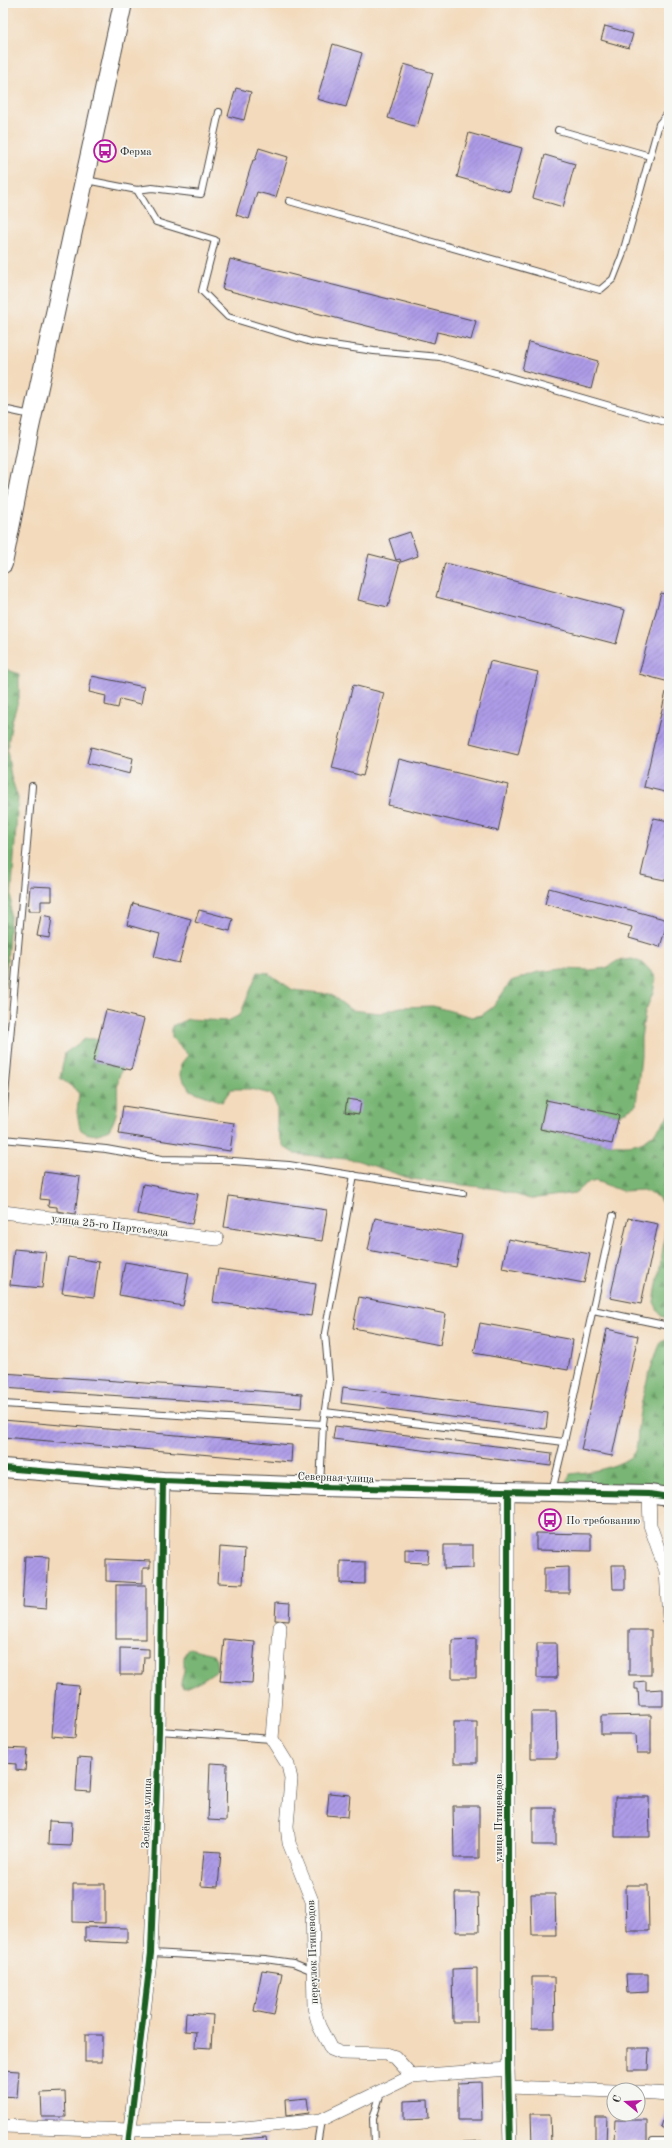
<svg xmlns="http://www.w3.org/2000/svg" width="672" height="2148" font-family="'Old Standard TT',serif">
	<defs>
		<pattern id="forest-firs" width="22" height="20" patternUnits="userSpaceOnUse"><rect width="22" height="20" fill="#79b675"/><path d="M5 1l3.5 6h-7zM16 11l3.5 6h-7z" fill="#639460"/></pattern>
		<pattern id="building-hatch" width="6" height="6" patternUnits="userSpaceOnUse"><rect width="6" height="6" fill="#ad9be7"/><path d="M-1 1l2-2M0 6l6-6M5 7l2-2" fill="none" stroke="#8d7fbb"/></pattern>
	</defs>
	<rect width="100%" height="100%" fill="#f6f6f2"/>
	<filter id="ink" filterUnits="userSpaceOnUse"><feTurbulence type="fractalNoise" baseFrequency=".025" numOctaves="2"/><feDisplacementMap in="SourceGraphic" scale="8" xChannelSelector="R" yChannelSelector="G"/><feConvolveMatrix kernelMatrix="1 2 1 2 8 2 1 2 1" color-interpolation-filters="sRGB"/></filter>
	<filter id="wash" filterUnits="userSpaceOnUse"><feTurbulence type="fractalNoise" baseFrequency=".012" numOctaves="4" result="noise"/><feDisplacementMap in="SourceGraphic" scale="16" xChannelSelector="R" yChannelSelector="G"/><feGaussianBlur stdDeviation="0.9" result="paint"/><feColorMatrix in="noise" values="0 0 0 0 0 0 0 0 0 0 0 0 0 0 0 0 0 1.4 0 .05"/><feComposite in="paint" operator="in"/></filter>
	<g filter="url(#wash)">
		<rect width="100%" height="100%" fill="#f3dabc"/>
		<g fill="url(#forest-firs)" stroke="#527050">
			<path d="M3,668L19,674V698L12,721L7,750L11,777L18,798L3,1021Z"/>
			<path d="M632,959L643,963L656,977L653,993L645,1012L641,1038V1056L636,1105L619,1115L546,1100L540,1129C555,1133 571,1136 586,1139C627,1147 643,1153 669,1115V1319L661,1316L654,1302L664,1243L666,1209L658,1197L643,1190L622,1191L596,1181L585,1184L575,1193L530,1199L497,1189L412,1179L356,1160L295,1154L284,1147L277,1130V1107L271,1094L250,1089H231L222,1102L190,1090L180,1076L181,1064L188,1055L172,1038V1026L188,1019L228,1021L240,1015L258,972L268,973L293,990L330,994L351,1010L380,1013L400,1007L433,1006L472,1017L482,1015L493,1007L511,981L538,972L561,969L590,970L606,968L617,961Z"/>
			<path d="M85,1039H99L93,1061L123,1068C114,1082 119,1094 117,1109C116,1117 113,1123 109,1130C97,1135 90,1137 80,1129L77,1112L79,1092L60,1078L65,1053Z"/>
			<path d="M669,1339V1490L581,1487L567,1482L570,1474C589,1472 612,1469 629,1458C639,1451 637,1438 638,1427C641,1397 649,1370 661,1342Z"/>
			<path d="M189,1648L213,1654L216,1659L217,1670C209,1675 192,1688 183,1688L181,1685C181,1680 183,1676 184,1672C185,1662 181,1657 189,1648Z"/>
		</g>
		<g id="blocks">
			<g fill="url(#building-hatch)">
				<path d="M605,26L633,34L629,48L601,40Z"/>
				<path d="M333,44L362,53L346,107L317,99Z"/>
				<path d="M404,64L433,73L417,127L388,118Z"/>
				<path d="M236,88L251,92L244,120L228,116Z"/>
				<path d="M469,133L522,148L510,192L457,177Z"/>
				<path d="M259,148L288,157L276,197L257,192L249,219L236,215L253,160H255Z"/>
				<path d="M545,155L575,164L563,207L533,198Z"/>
				<path d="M230,259L476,321L471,340L437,332L434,343L222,289Z"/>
				<path d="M529,342L598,361L591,389L522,370Z"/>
				<path d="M410,532L418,556L401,562L400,559L396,560L389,539Z"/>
				<path d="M369,554L400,562L388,607L358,600Z"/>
				<path d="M445,563L625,610L616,644L436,597Z"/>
				<path d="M661,593L669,595V682L639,674Z"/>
				<path d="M490,661L538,672L518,755L470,743Z"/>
				<path d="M92,676L144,687L141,704L120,699L118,708L105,705L106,696L89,692Z"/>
				<path d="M353,685L384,693L363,776L332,768Z"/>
				<path d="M666,692L669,693V793L644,787Z"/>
				<path d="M91,747L133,758L130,774L87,763Z"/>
				<path d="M399,759L508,785L498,831L388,805Z"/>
				<path d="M654,818L669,821V881L641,875Z"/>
				<path d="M30,886L52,887V901H41V911H28Z"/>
				<path d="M549,888L668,920L660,947L629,938L632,927L545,904Z"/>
				<path d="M133,903L191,919L179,963L154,957L160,934L127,925Z"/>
				<path d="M199,910L233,919L230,931L195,922Z"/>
				<path d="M41,915L52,917L49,938L37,936Z"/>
				<path d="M106,1010L144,1019L131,1070L93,1061Z"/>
				<path d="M347,1099L361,1101L359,1114L345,1112Z"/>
				<path d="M546,1100L619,1115L612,1144L540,1129Z"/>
				<path d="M123,1106L234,1123L230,1151L119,1134Z"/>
				<path d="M44,1172L80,1177L75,1214L57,1211V1207L48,1206L49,1200L40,1199Z"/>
				<path d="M143,1184L198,1194L192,1224L137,1214Z"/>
				<path d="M229,1196L327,1210L322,1241L224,1227Z"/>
				<path d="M375,1218L462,1235L456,1267L368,1250Z"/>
				<path d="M628,1218L658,1224L641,1304L610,1298Z"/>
				<path d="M508,1239L590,1254L584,1283L502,1268Z"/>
				<path d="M14,1249L46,1252L42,1288L10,1285Z"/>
				<path d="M68,1257L99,1262L94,1297L62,1293Z"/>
				<path d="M125,1262L189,1273L183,1306L119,1295Z"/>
				<path d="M218,1269L316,1284L311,1316L213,1302Z"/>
				<path d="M359,1297L446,1314L440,1345L353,1328Z"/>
				<path d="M480,1323L573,1340L568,1370L474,1353Z"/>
				<path d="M607,1329L638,1336L612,1456L581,1450Z"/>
				<path d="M3,1373L302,1394L301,1408L3,1388Z"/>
				<path d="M343,1387L548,1413L546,1429L341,1403Z"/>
				<path d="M3,1420L292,1445L291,1462L3,1437Z"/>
				<path d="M335,1426L552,1453L551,1466L333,1439Z"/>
				<path d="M536,1533L591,1534V1551L536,1550Z"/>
				<path d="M444,1545H473V1568L444,1569Z"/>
				<path d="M220,1547L245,1549L243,1584L218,1583Z"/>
				<path d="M405,1549L429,1550L428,1563L405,1562Z"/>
				<path d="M25,1556L49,1557L46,1609L22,1607Z"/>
				<path d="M106,1559L150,1561V1568H143V1583L106,1581Z"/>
				<path d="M340,1561L365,1562V1584L340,1583Z"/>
				<path d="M612,1565H625V1589H613Z"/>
				<path d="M569,1567V1593H544V1568Z"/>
				<rect x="116" y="1585" width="30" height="54"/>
				<path d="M276,1602L290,1603L289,1621L275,1620Z"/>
				<rect x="629" y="1630" width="22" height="45"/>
				<path d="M224,1639L255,1642L252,1683L220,1681Z"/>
				<path d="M476,1639V1678H452V1640Z"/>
				<path d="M537,1643H556L557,1678H537Z"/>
				<path d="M120,1648L149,1649V1657H144L143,1675H120Z"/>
				<path d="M646,1681V1690L663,1689V1706H639L638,1689H635V1682Z"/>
				<path d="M56,1684L79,1686L75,1738L52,1736Z"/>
				<path d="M531,1712H556L557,1758H531Z"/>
				<path d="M651,1715V1753H637L636,1734H601V1716Z"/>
				<rect x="454" y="1722" width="23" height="41"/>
				<path d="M3,1748L27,1749L25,1771L16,1770V1764L3,1763Z"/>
				<path d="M78,1757L92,1758L90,1792L76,1791Z"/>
				<path d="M210,1763L227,1764L226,1821L208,1820Z"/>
				<path d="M329,1793L350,1795L348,1817L327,1815Z"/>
				<path d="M615,1797H649L650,1837H615Z"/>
				<path d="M453,1806H479V1858H454Z"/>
				<rect x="533" y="1808" width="23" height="37"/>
				<path d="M49,1821L72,1822L71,1846L48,1845Z"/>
				<path d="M204,1851L221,1852L218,1887L201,1886Z"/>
				<path d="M73,1884H105V1923L73,1922Z"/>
				<path d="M626,1885H648L649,1931H627Z"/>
				<path d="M455,1893H478L479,1932H456Z"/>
				<path d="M531,1894H555L556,1935H532Z"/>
				<path d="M85,1927L127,1928V1943L85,1941Z"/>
				<path d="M477,1968V2022H453L452,1969Z"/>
				<path d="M262,1970L282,1973L274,2015L254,2011Z"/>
				<path d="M626,1974H648V1992L627,1993Z"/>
				<path d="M532,1977H554L555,2028H532Z"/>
				<path d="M186,2013L213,2015L211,2048L195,2047L196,2032L185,2031Z"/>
				<rect x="85" y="2035" width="17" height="27"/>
				<path d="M628,2048H649L648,2070H628Z"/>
				<path d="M3,2070L19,2071L17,2097L3,2096Z"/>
				<path d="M481,2082L482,2120H458V2083Z"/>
				<path d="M65,2092L66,2117H42L41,2093Z"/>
				<path d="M307,2098L309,2113L286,2116L285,2100Z"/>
				<path d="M428,2100L429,2119L404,2120V2101Z"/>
				<path d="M669,2101V2130L661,2127Z"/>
				<path d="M531,2114H550L551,2145H532Z"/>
				<path d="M595,2117H607L606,2145H595Z"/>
				<path d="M615,2120H647V2142L614,2141Z"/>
				<path d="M266,2137L267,2145H242V2139Z"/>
				<path d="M482,2141V2145H463V2142Z"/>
			</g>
		</g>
	</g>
	<g filter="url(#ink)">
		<use href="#blocks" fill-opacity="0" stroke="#494541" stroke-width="1"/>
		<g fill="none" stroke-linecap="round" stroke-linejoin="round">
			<g stroke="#494541" stroke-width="8">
				<g id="lane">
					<path d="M558,130L650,156"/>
					<path d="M86,180L137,190L152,188L201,194L219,112"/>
					<path d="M137,190L156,222L215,240L202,291L228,317L311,342L374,351L440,357L669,423"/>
					<path d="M289,201L600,290L613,279L622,256L659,124L669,112"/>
					<path d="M3,409L31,415"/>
					<path d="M3,1119L32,786"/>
					<path d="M3,1139L106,1149L162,1159L219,1160L289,1165L463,1193"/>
					<path d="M593,1310L669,1326"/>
					<path d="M3,1404L323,1424"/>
					<path d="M325,1412L564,1442"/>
					<path d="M320,1486L323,1424L329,1380L325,1333L354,1175"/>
					<path d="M552,1491L564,1442L613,1216"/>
					<path d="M159,1731L272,1739"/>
					<path d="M151,1953L265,1959L293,1963L313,1971"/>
					<path d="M653,2141H669"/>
					<path d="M317,2145L321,2120"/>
					<path d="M374,2145L373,2119L381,2092"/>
				</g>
			</g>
			<g stroke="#494541" stroke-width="14">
				<g id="street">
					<path d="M3,1212L217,1239"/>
					<path d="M508,1492V2069L510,2145"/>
					<path d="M649,1494L650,1525L666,1571L669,1620"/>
					<path d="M280,1627L272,1739L288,1765L291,1779L287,1826L289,1843L312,1901L314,2008L319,2026L331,2049L341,2053L386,2054L395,2057L412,2076"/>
					<path d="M509,2087L614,2091"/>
					<path d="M638,2092L669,2094"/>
					<path d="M3,2126L130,2130L235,2129L321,2120L412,2076L508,2069"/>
					<path d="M128,2145L151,1953L159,1731L163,1481"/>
				</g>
			</g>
			<g stroke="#494541" stroke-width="20">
				<g id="secondary">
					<path d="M3,564L29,432L123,3"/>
					<path d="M3,1468L163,1481L320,1487L649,1494L669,1497"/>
				</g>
			</g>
			<use href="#lane" stroke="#fff" stroke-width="6"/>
			<use href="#street" stroke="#fff" stroke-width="13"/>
			<use href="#secondary" stroke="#fff" stroke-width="18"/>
			<g stroke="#f6f6f2" stroke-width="8">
				<g id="cycleway">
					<path d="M3,1468L163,1481L320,1487L649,1494L669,1497"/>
					<path d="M508,1492V2069L510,2145"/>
					<path d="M128,2145L151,1953L159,1731L163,1481"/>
				</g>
			</g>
			<use href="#cycleway" stroke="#1b5e20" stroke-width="6"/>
		</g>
	</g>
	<defs>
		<g id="bus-ring" transform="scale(1.15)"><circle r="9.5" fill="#f6f6f2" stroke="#b5179e" stroke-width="1.5"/><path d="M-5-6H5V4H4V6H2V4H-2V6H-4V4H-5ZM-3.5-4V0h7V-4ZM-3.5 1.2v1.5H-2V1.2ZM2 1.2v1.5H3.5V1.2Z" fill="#b5179e"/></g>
	</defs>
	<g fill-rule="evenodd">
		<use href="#bus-ring" x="105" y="151"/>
		<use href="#bus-ring" x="550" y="1520"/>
	</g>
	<g text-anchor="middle" stroke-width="3" stroke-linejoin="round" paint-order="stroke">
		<g font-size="11" fill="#2b2b2b" stroke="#f6f6f2" text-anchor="start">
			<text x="120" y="155">Ферма</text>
			<text x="566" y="1524">По требованию</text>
		</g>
		<g font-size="11" fill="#2b2b2b" stroke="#f6f6f2">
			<text transform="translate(110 1225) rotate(7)" y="4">улица 25-го Партсъезда</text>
			<text transform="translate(336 1477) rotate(2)" y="4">Северная улица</text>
			<text transform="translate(146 1813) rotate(-88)" y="4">Зелёная улица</text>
			<text transform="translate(498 1818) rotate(-90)" y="4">улица Птицеводов</text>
			<text transform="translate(312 1952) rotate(-92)" y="4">переулок Птицеводов</text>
		</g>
	</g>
	<rect width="672" height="2148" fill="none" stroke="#f6f6f2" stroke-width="16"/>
	<g transform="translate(626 2102) rotate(288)"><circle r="19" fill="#f6f6f2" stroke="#a5a5a2"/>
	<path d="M0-3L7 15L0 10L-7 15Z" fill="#b5179e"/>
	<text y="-6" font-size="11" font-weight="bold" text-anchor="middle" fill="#2b2b2b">С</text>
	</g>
</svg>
